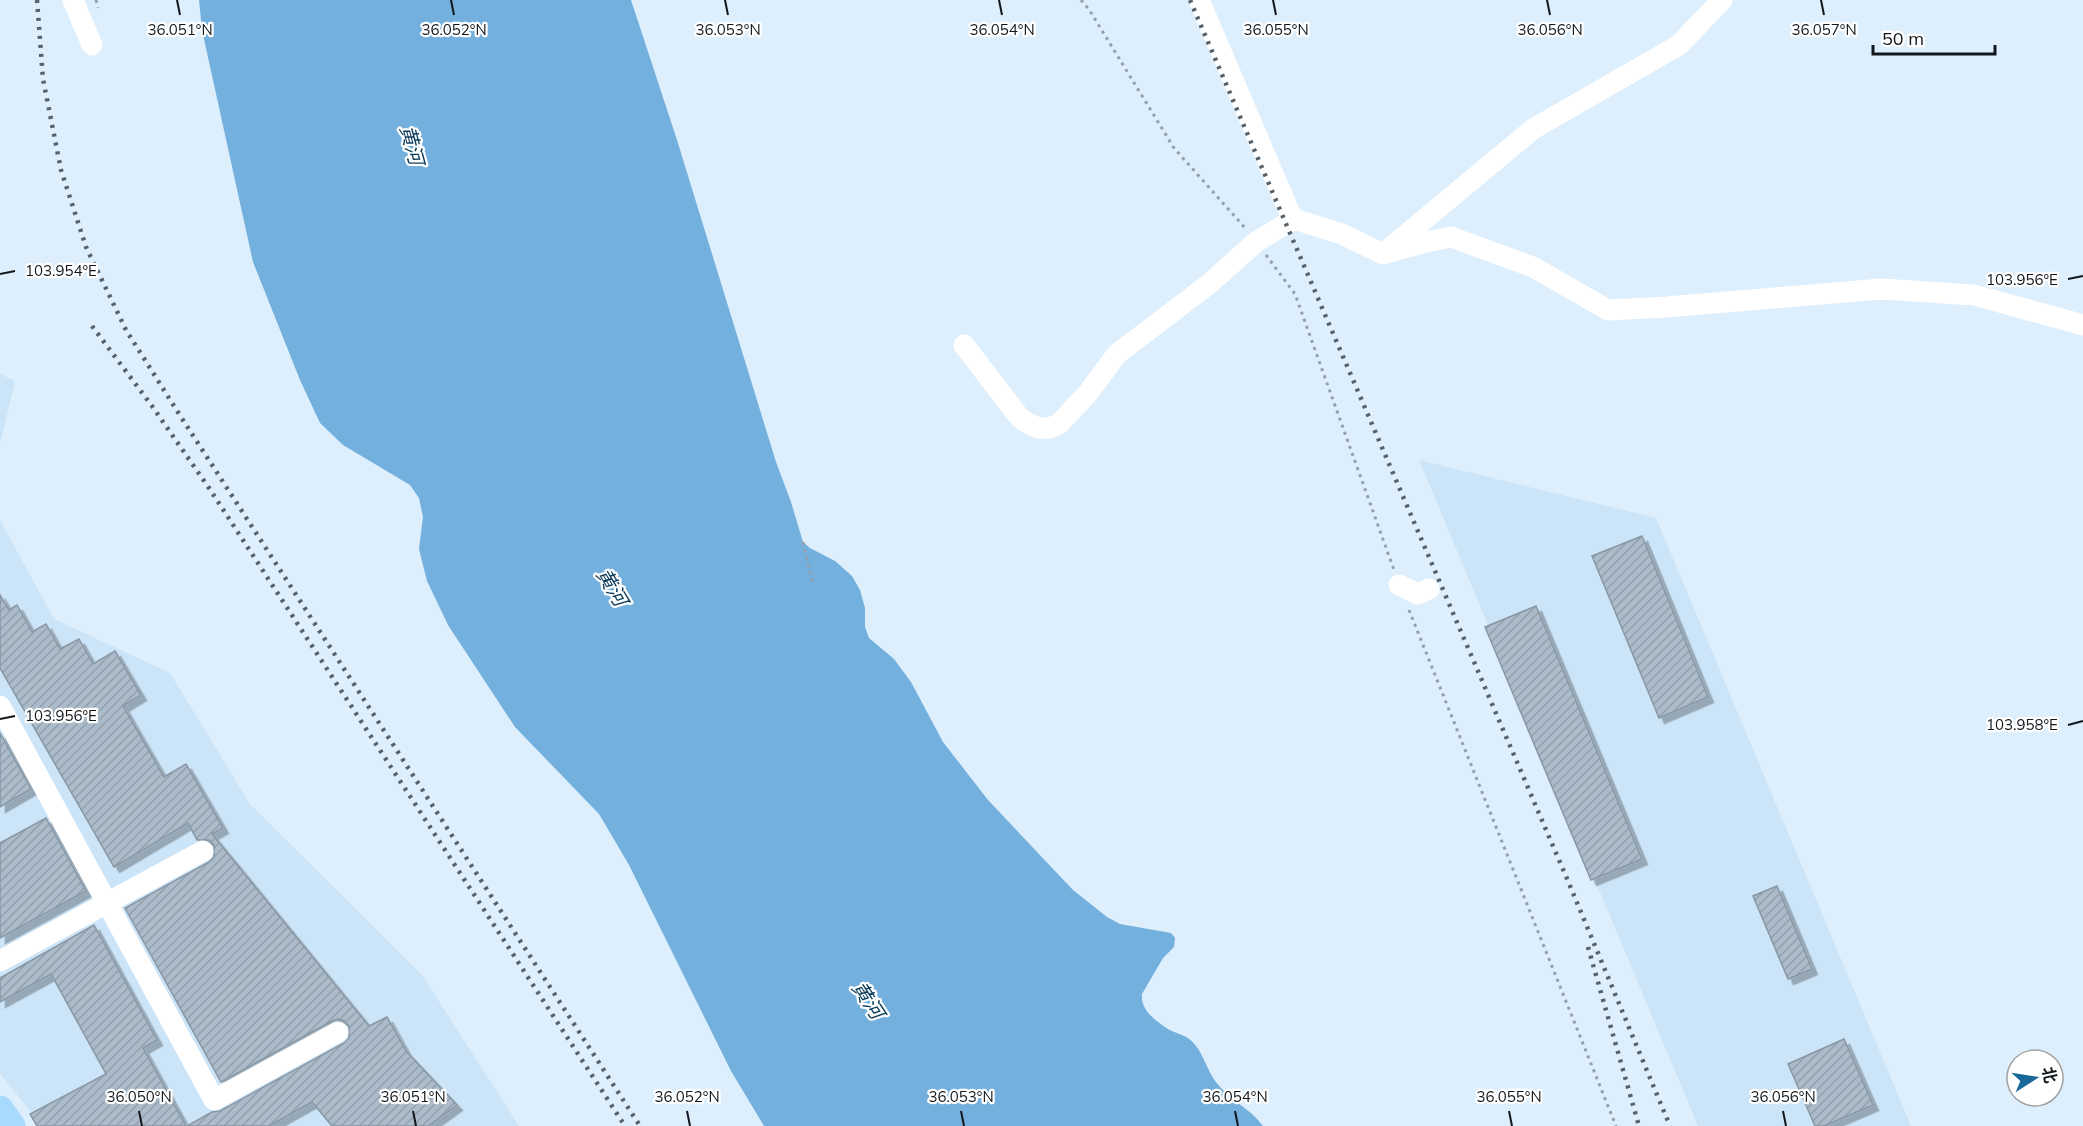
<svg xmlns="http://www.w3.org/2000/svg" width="2083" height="1126" font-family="Mulish,'Noto Sans SC',sans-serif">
	<defs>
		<pattern id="building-hatch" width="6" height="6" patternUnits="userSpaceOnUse" patternTransform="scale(1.5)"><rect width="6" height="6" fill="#abbbc9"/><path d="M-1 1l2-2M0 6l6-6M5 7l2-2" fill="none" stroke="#92a0ac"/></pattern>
		<filter id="shadow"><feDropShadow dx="5.5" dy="5.5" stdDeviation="0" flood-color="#0004"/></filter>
	</defs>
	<rect width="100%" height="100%" fill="#ddeefc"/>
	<g fill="#cce4f7">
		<path d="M0,374L15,381L0,444Z"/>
		<path d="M1419,460L1656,518L1911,1126H1698Z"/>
		<path d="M0,520L54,619L170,673L250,804L422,975L519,1126H42L0,1073Z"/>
	</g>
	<path fill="#74b0de" d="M199,0H631L677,140L776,462L791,502L803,542L810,548L835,561L852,576L860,590L865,608V627L869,638L894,659L911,682L943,742L988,800L1073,890L1107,917L1120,924L1171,933L1175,938L1174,947L1163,958L1142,994C1140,1010 1156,1021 1168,1029C1174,1033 1183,1034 1189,1039C1202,1048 1206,1069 1216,1082C1229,1100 1250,1108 1263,1126H764L731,1071L629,865L599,814L515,727L448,625L427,581L419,549L423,517L419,498L410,485L343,445L320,423L300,380L253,262L202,30Z"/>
	<g fill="url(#building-hatch)" stroke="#8897a4" stroke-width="1.5" filter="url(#shadow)">
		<path d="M1642,536L1708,697L1659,718L1592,556Z"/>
		<path d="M0,595L9,610L17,605L32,632L46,624L60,649L79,639L93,664L115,651L141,695L123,706L164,777L186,764L223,828L212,834L369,1026L387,1017L406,1051L457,1105L428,1126H332L312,1102L269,1126H187L212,1112L220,1111L344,1043L349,1038V1026L344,1021L338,1019L332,1021L221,1082L125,908L209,862L214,857V845L209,840H197L188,823L114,867L0,668Z"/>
		<path d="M1536,606L1642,859L1591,880L1485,627Z"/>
		<path d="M0,733L31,789L0,807Z"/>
		<path d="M46,818L86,891L0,938V843Z"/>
		<path d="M1777,886L1812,969L1788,979L1753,896Z"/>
		<path d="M94,925L157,1040L143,1048L186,1126H37L30,1114L106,1074L51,974L0,1002V978Z"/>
		<path d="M1844,1039L1873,1105L1824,1126H1815L1788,1064Z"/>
	</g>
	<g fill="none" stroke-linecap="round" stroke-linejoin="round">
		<g stroke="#93a0ab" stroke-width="3" stroke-dasharray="3 4.5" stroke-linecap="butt">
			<path d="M96,0L98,8"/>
			<path d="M1081,0L1090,11L1174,148L1246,229"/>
			<path d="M1266,255L1295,294L1394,570"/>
			<path d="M803,542L813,585"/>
			<path d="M1409,610L1616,1126"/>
		</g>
		<g stroke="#fff" stroke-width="21">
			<path d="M73,0L92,45"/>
			<path d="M1199,0L1289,211L1294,219L1342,234L1383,254L1426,242L1451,237L1533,267L1608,310L1667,307L1881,289L1974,295L2083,325"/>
			<path d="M1390,248L1533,129L1679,45L1722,0"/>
			<path d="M964,345L1020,418L1029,424L1039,428H1049L1059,424L1088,393L1117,354L1209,284L1256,242L1294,219"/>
			<path d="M1399,585L1418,594L1429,589"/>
			<path d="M0,706L214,1100L338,1032"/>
			<path d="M0,961L203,851"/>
		</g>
		<path stroke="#a8dafe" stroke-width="27" d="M0,1109L12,1126"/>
		<g stroke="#576169" stroke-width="4.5" stroke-dasharray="3 6" stroke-linecap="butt">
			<path d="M37,0L43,79L61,170L86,247L126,330L181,417L640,1126"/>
			<path d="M1190,0L1568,881L1670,1126"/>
			<path d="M92,326L152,406L209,488L625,1126"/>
			<path d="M1588,947L1639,1126"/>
		</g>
	</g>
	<path fill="none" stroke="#11171c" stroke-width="2" d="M177,0L180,15M451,0L454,15M725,0L728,15M999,0L1002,15M1273,0L1276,15M1547,0L1550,15M1821,0L1824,15M0,274L15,271M2068,279L2083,276M0,719L15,716M2068,725L2083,721M139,1111L142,1126M413,1111L416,1126M687,1111L690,1126M961,1111L964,1126M1235,1111L1238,1126M1509,1111L1512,1126M1783,1111L1786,1126"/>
	<g text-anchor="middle" stroke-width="4.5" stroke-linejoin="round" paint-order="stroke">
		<g font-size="20" font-style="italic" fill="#0c3c5b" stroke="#fff">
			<text transform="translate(412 145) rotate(75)" y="7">黄河</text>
			<text transform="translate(612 587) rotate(59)" y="7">黄河</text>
			<text transform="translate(868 1000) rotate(57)" y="7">黄河</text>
		</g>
	</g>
	<g font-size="15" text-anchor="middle" fill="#11171c" stroke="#fff" stroke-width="4.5" stroke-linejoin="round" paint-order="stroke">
		<text x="180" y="35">36.051°N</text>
		<text x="454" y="35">36.052°N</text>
		<text x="728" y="35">36.053°N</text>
		<text x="1002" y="35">36.054°N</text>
		<text x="1276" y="35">36.055°N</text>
		<text x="1550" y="35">36.056°N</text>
		<text x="1824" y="35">36.057°N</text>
		<text x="61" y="276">103.954°E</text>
		<text x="2022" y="285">103.956°E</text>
		<text x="61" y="721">103.956°E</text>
		<text x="2022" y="730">103.958°E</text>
		<text x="139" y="1102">36.050°N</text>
		<text x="413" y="1102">36.051°N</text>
		<text x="687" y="1102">36.052°N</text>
		<text x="961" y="1102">36.053°N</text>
		<text x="1235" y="1102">36.054°N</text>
		<text x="1509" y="1102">36.055°N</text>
		<text x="1783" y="1102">36.056°N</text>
	</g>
	<g transform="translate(2035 1078) rotate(78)"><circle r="28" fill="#ffffff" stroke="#a0a2a4" stroke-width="1.5"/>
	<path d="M0-4.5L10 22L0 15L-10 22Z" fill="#19689a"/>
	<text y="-9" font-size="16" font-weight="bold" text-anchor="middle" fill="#11171c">北</text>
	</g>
	<path d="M1873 45v9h122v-9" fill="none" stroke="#11171c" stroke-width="3"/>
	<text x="1882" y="45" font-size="18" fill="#11171c" stroke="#ffffff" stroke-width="4.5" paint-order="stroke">50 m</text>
</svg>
